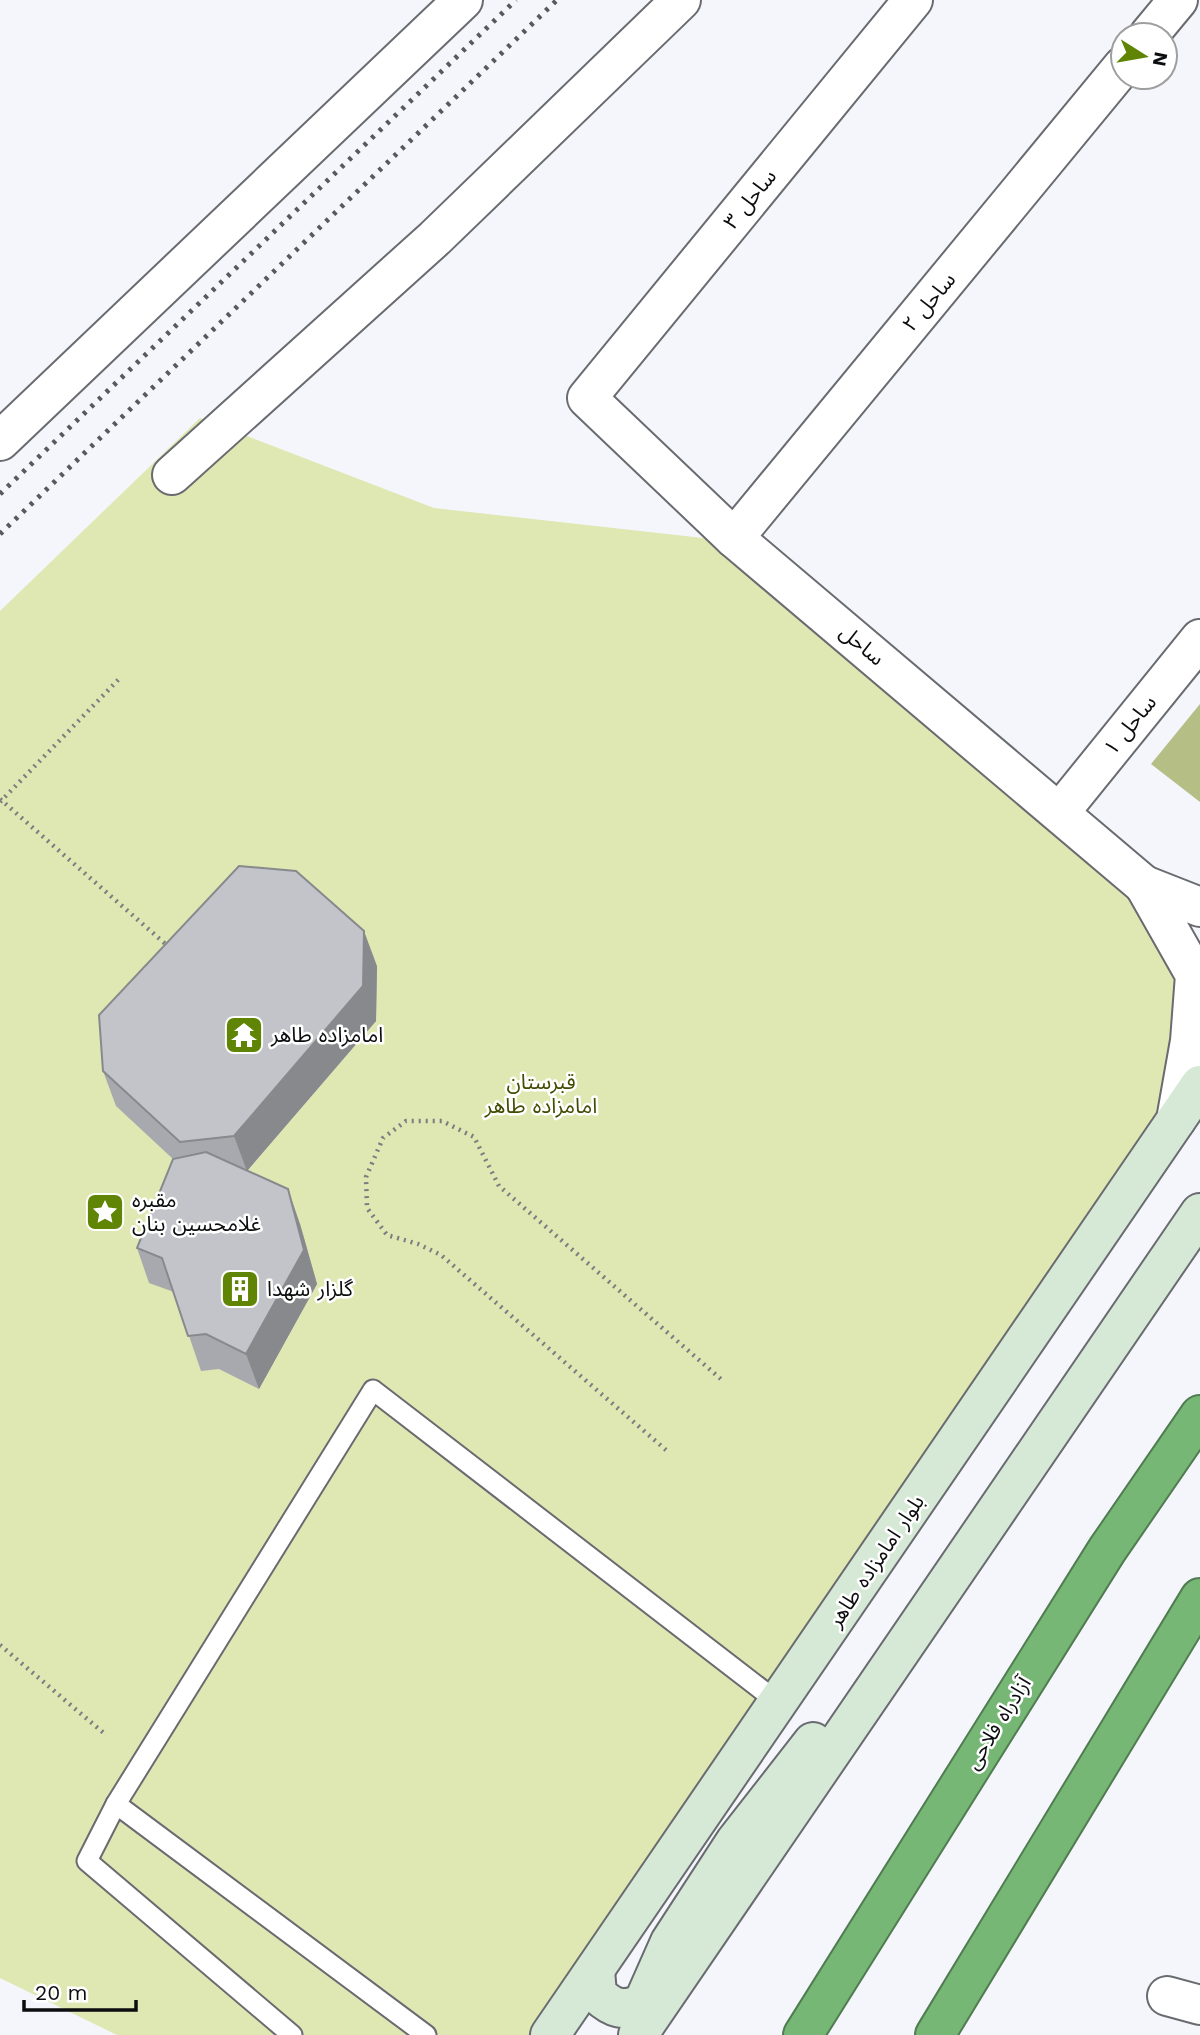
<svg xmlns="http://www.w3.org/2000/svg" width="1200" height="2035" font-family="'Work Sans','Noto Sans Arabic',sans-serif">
	<rect width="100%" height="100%" fill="#f4f6fc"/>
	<path fill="#dfe8b2" d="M200,418L434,508L712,539L1144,885L1195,975L1176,1120L549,2035H117L0,1978V611Z"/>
	<path fill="#b5be84" d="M1200,704V802L1151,764Z"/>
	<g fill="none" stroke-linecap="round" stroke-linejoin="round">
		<g stroke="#696b70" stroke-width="23">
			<g id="lane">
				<path d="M116,1804L87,1861L292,2035"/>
				<path d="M426,2035L116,1804L373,1390L779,1703"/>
			</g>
		</g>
		<g stroke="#696b70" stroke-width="42">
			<g id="street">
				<path d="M913,0L587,398L734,538L1144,885"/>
				<path d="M1149,35L1178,0"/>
				<path d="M0,441L463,0"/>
				<path d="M172,475L435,238L681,0"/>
				<path d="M734,538L1123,66"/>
				<path d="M1060,812L1200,639"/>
				<path d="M1176,1120L1190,1041L1195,975L1144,885L1200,907"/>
				<path d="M1167,1996L1200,2005"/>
			</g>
		</g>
		<g stroke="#696b70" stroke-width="42">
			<g id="secondary">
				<path d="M595,1970L597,1994C613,2009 623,2012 643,2003L670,1942L735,1842L813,1742"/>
				<path d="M550,2035L1200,1085"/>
				<path d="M638,2035L1200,1213"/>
			</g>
		</g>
		<g stroke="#517c51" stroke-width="42">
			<g id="highway">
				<path d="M803,2035L1107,1550L1200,1415"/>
				<path d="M935,2035L1200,1598"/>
			</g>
		</g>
		<g stroke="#7c7d81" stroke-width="4.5" stroke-dasharray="2 5" stroke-linecap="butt">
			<path d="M0,799L170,948"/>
			<path d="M0,802L119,679"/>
			<path d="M666,1450L441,1255L418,1244L387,1235L367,1208L366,1177L383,1138L406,1121H442L474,1137L499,1186L722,1380"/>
			<path d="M0,1645L106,1735"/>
		</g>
		<use href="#lane" stroke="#fff" stroke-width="19"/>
		<use href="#street" stroke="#fff" stroke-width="38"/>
		<use href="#secondary" stroke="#d6e9d6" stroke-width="38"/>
		<use href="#highway" stroke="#76b775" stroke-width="38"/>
		<g stroke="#58595c" stroke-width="5" stroke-dasharray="3.5 7" stroke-linecap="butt">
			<path d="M0,494L516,0"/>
			<path d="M0,534L557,0"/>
		</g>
	</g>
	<path fill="#a7a9ae" d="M377,966L376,1021L247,1171L300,1224L317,1284L259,1389L219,1369L201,1371L174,1292L149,1283L137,1248L173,1159L116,1106L103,1071Z"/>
	<g fill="#88898d">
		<path d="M364,931L377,966L376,1021L247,1171L234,1136Z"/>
		<path d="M288,1189L300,1224L317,1284L259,1389L246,1354Z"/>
	</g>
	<g fill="#c2c4ca" stroke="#88898d" stroke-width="2">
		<path d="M239,866L296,871L364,931L363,986L234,1136L180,1142L103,1071L99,1015Z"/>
		<path d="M206,1152L288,1189L304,1250L246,1354L206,1334L188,1336L162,1258L137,1248L173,1159Z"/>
	</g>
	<defs>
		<g id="temple-square" transform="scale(2.0125)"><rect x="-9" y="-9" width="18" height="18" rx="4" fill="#608505" stroke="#fff"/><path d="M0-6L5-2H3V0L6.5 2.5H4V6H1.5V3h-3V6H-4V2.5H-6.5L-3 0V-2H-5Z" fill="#fff"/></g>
		<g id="sight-square" transform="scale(2.0125)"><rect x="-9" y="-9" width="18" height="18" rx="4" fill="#608505" stroke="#fff"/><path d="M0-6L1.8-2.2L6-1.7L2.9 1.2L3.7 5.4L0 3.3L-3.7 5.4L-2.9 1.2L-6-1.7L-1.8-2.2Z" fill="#fff"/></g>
		<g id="building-square" transform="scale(2.0125)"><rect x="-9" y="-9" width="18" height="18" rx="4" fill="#608505" stroke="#fff"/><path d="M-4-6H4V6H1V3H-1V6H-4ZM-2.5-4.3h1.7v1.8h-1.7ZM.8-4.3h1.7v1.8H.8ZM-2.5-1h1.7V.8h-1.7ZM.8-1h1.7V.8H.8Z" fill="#fff"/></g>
	</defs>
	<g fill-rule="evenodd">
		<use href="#temple-square" x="244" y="1035"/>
		<use href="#sight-square" x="105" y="1212"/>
		<use href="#building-square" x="240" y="1289"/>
	</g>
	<g text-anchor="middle" stroke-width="5" stroke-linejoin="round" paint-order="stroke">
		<g font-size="21" fill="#0c0d0e" stroke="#fff">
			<text transform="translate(750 199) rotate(-51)" y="7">ساحل ۳</text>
			<text transform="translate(929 302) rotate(-50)" y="7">ساحل ۲</text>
			<text transform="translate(862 645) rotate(40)" y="7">ساحل</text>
			<text transform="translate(1130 725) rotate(-51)" y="7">ساحل ۱</text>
			<text transform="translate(876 1561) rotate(-56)" y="7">بلوار امامزاده طاهر</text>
			<text transform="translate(998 1723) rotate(-58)" y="7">آزادراه فلاحی</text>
		</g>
		<g font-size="21" fill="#0c0d0e" stroke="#fff" text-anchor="start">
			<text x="271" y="1042">امامزاده طاهر</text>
			<text x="132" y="1207">مقبره<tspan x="132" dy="24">غلامحسین بنان</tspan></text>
			<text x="267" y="1296">گلزار شهدا</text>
		</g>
		<g font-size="21" fill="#444b03" stroke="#fff">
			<text x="541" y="1089">قبرستان<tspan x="541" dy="24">امامزاده طاهر</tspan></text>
		</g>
	</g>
	<g transform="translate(1144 56) rotate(101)"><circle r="33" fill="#ffffff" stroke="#9e9e9f" stroke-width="2"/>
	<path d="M0-5L12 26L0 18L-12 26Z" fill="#608505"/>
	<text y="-10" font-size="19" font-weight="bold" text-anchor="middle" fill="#0c0d0e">N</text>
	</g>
	<path d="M24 2000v10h112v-10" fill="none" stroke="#0c0d0e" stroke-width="3.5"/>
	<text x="35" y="2000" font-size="21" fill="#0c0d0e" stroke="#ffffff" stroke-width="5" paint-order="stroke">20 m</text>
</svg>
